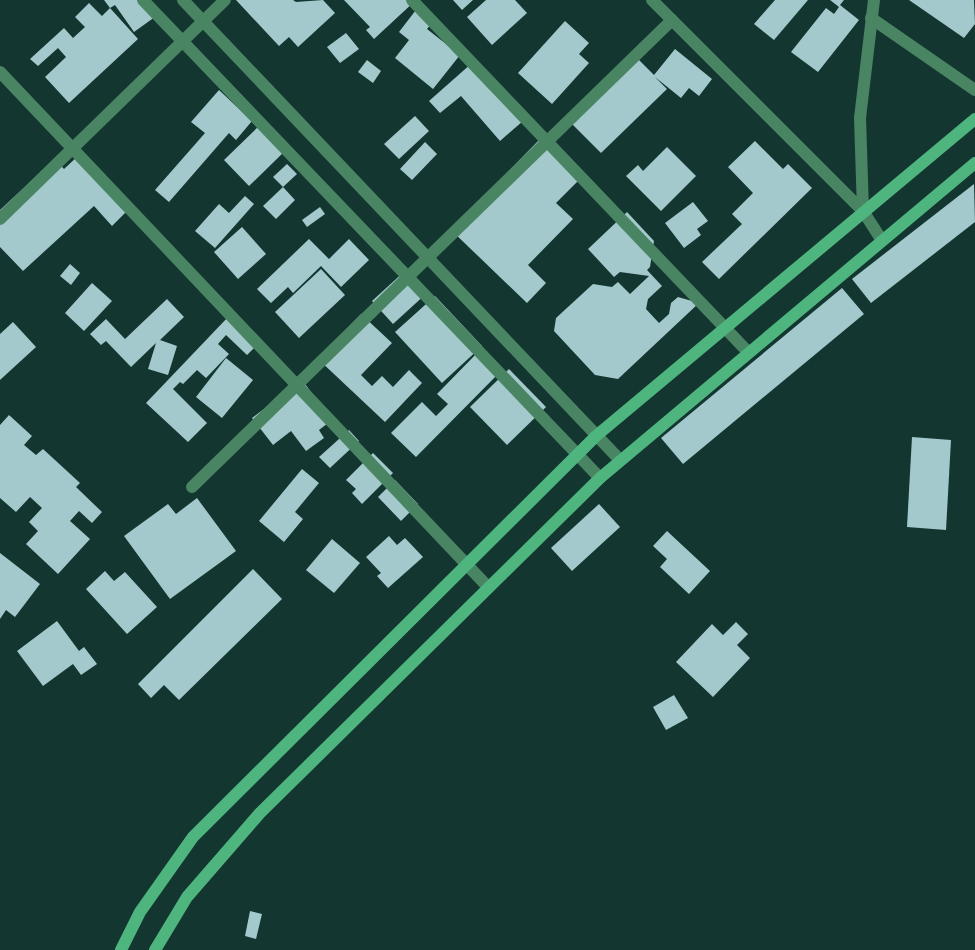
<svg xmlns="http://www.w3.org/2000/svg" width="975" height="950" font-family="Signika,sans-serif">
	<rect width="100%" height="100%" fill="#143630"/>
	<g fill="#a3c9cd">
		<path d="M104,0H149L159,14L134,32L115,5L110,8L138,39L69,103L45,77L66,57L58,48L38,66L30,59L64,28L73,38L85,27L75,17L89,3L102,16L110,8Z"/>
		<path d="M236,0H293L296,2L323,0L335,13L298,47L289,37L279,46Z"/>
		<path d="M344,0H414L415,1L374,39L366,30L370,27Z"/>
		<path d="M453,0H473L462,10Z"/>
		<path d="M486,0H515L527,13L492,45L467,17Z"/>
		<path d="M775,0H808L774,40L754,24Z"/>
		<path d="M830,0H844L840,5L859,20L818,72L791,52L826,8L834,14L839,7Z"/>
		<path d="M909,0H974L975,24L964,38Z"/>
		<path d="M419,6L435,19L427,29L460,55L433,89L395,58L409,40L399,32Z"/>
		<path d="M565,21L589,43L579,54L589,63L552,104L518,73Z"/>
		<path d="M346,33L359,49L340,63L327,47Z"/>
		<path d="M675,49L712,79L699,96L689,88L681,98L655,77L667,89L601,153L569,121L636,57L654,75Z"/>
		<path d="M367,60L381,71L373,83L358,72Z"/>
		<path d="M472,63L523,121L500,141L461,96L440,113L429,101Z"/>
		<path d="M219,90L252,121L236,140L229,133L169,202L155,190L205,133L191,122Z"/>
		<path d="M415,116L429,131L399,159L384,144Z"/>
		<path d="M260,125L285,151L249,186L224,160Z"/>
		<path d="M540,139L580,179L556,203L573,219L528,265L546,283L527,303L451,230Z"/>
		<path d="M755,141L783,169L788,164L812,188L719,279L702,262L742,224L732,214L753,193L728,167Z"/>
		<path d="M425,142L437,154L412,180L400,169Z"/>
		<path d="M667,147L696,176L661,211L626,176L638,165L643,171Z"/>
		<path d="M78,156L128,210L112,226L94,206L23,271L0,247V210L55,159L64,169Z"/>
		<path d="M287,164L297,174L283,187L273,177Z"/>
		<path d="M974,184L975,222L871,303L852,279Z"/>
		<path d="M283,187L295,200L276,219L263,206Z"/>
		<path d="M245,196L254,204L215,248L195,231L219,204L229,213Z"/>
		<path d="M693,202L708,221L697,229L701,235L684,248L665,223Z"/>
		<path d="M320,207L325,214L307,227L302,220Z"/>
		<path d="M627,212L654,241L650,267L647,270L662,286L648,299L646,309L659,323L669,314L671,303L678,297L699,303L618,379L595,375L554,331L556,318L593,284L612,287L618,282L630,294L649,276L620,272L614,277L588,249Z"/>
		<path d="M242,227L266,254L238,279L214,252Z"/>
		<path d="M309,239L329,259L349,239L369,260L341,287L321,266L293,293L288,287L271,303L257,289Z"/>
		<path d="M70,264L80,273L71,285L60,276Z"/>
		<path d="M321,269L345,295L299,338L275,312Z"/>
		<path d="M407,269L428,292L393,324L372,301Z"/>
		<path d="M92,283L112,301L84,331L65,313Z"/>
		<path d="M842,288L864,314L683,464L661,438Z"/>
		<path d="M435,296L482,346L442,383L395,332Z"/>
		<path d="M167,299L184,317L160,340L177,346L168,375L148,369L156,343L131,367L106,341L101,345L90,334L106,319L125,339Z"/>
		<path d="M361,314L392,343L361,375L372,386L382,376L393,387L409,370L422,383L385,422L318,359Z"/>
		<path d="M229,316L258,344L247,355L226,335L218,344L229,354L206,378L197,370L183,384L180,382L173,389L207,423L188,442L146,403Z"/>
		<path d="M13,322L36,347L0,380V334Z"/>
		<path d="M481,349L502,370L416,457L391,433L422,402L436,416L448,404L437,394Z"/>
		<path d="M226,358L253,380L222,418L196,397Z"/>
		<path d="M509,369L546,407L507,445L470,407Z"/>
		<path d="M302,380L332,420L319,430L324,438L306,451L291,431L273,445L252,418Z"/>
		<path d="M9,415L32,436L24,445L36,455L43,449L80,483L76,487L102,512L92,523L79,511L70,521L90,539L58,574L26,544L38,531L29,522L42,508L30,497L16,512L0,498V425Z"/>
		<path d="M349,430L359,441L330,468L319,457Z"/>
		<path d="M912,437L951,440L946,530L907,527Z"/>
		<path d="M373,453L393,473L362,504L352,493L356,489L346,480Z"/>
		<path d="M302,469L319,483L295,512L303,519L284,542L259,521Z"/>
		<path d="M395,480L418,504L401,521L378,497Z"/>
		<path d="M197,498L236,551L170,599L124,536L168,504L176,514Z"/>
		<path d="M599,504L620,527L572,571L551,548Z"/>
		<path d="M667,531L710,571L689,594L660,567L667,559L653,546Z"/>
		<path d="M389,536L397,545L405,538L423,557L388,588L377,576L381,573L366,557Z"/>
		<path d="M332,539L360,563L334,593L306,570Z"/>
		<path d="M0,553L40,584L15,617L6,610L0,619Z"/>
		<path d="M253,569L282,599L179,700L164,685L151,698L138,684Z"/>
		<path d="M105,571L114,581L125,572L157,607L127,634L86,589Z"/>
		<path d="M57,621L79,651L84,647L97,664L81,675L73,664L43,686L17,651Z"/>
		<path d="M736,622L748,634L737,645L750,658L713,697L676,662L712,624L723,635Z"/>
		<path d="M674,695L688,718L666,730L653,707Z"/>
		<path d="M250,911L262,914L256,939L245,936Z"/>
	</g>
	<g fill="none" stroke-linecap="round" stroke-linejoin="round">
		<g stroke="#498563" stroke-width="12">
			<path d="M143,0L600,478"/>
			<path d="M183,0L619,459"/>
			<path d="M412,0L748,352"/>
			<path d="M652,0L863,211L881,239"/>
			<path d="M871,18L975,90"/>
			<path d="M0,72L488,587"/>
			<path d="M863,211L860,118L874,0"/>
			<path d="M0,219L225,0"/>
			<path d="M192,487L672,20"/>
		</g>
		<g stroke="#4fb57f" stroke-width="12">
			<path d="M121,950L140,912L193,837L596,436L975,119"/>
			<path d="M155,950L187,897L260,813L600,478L975,163"/>
		</g>
	</g>
</svg>
